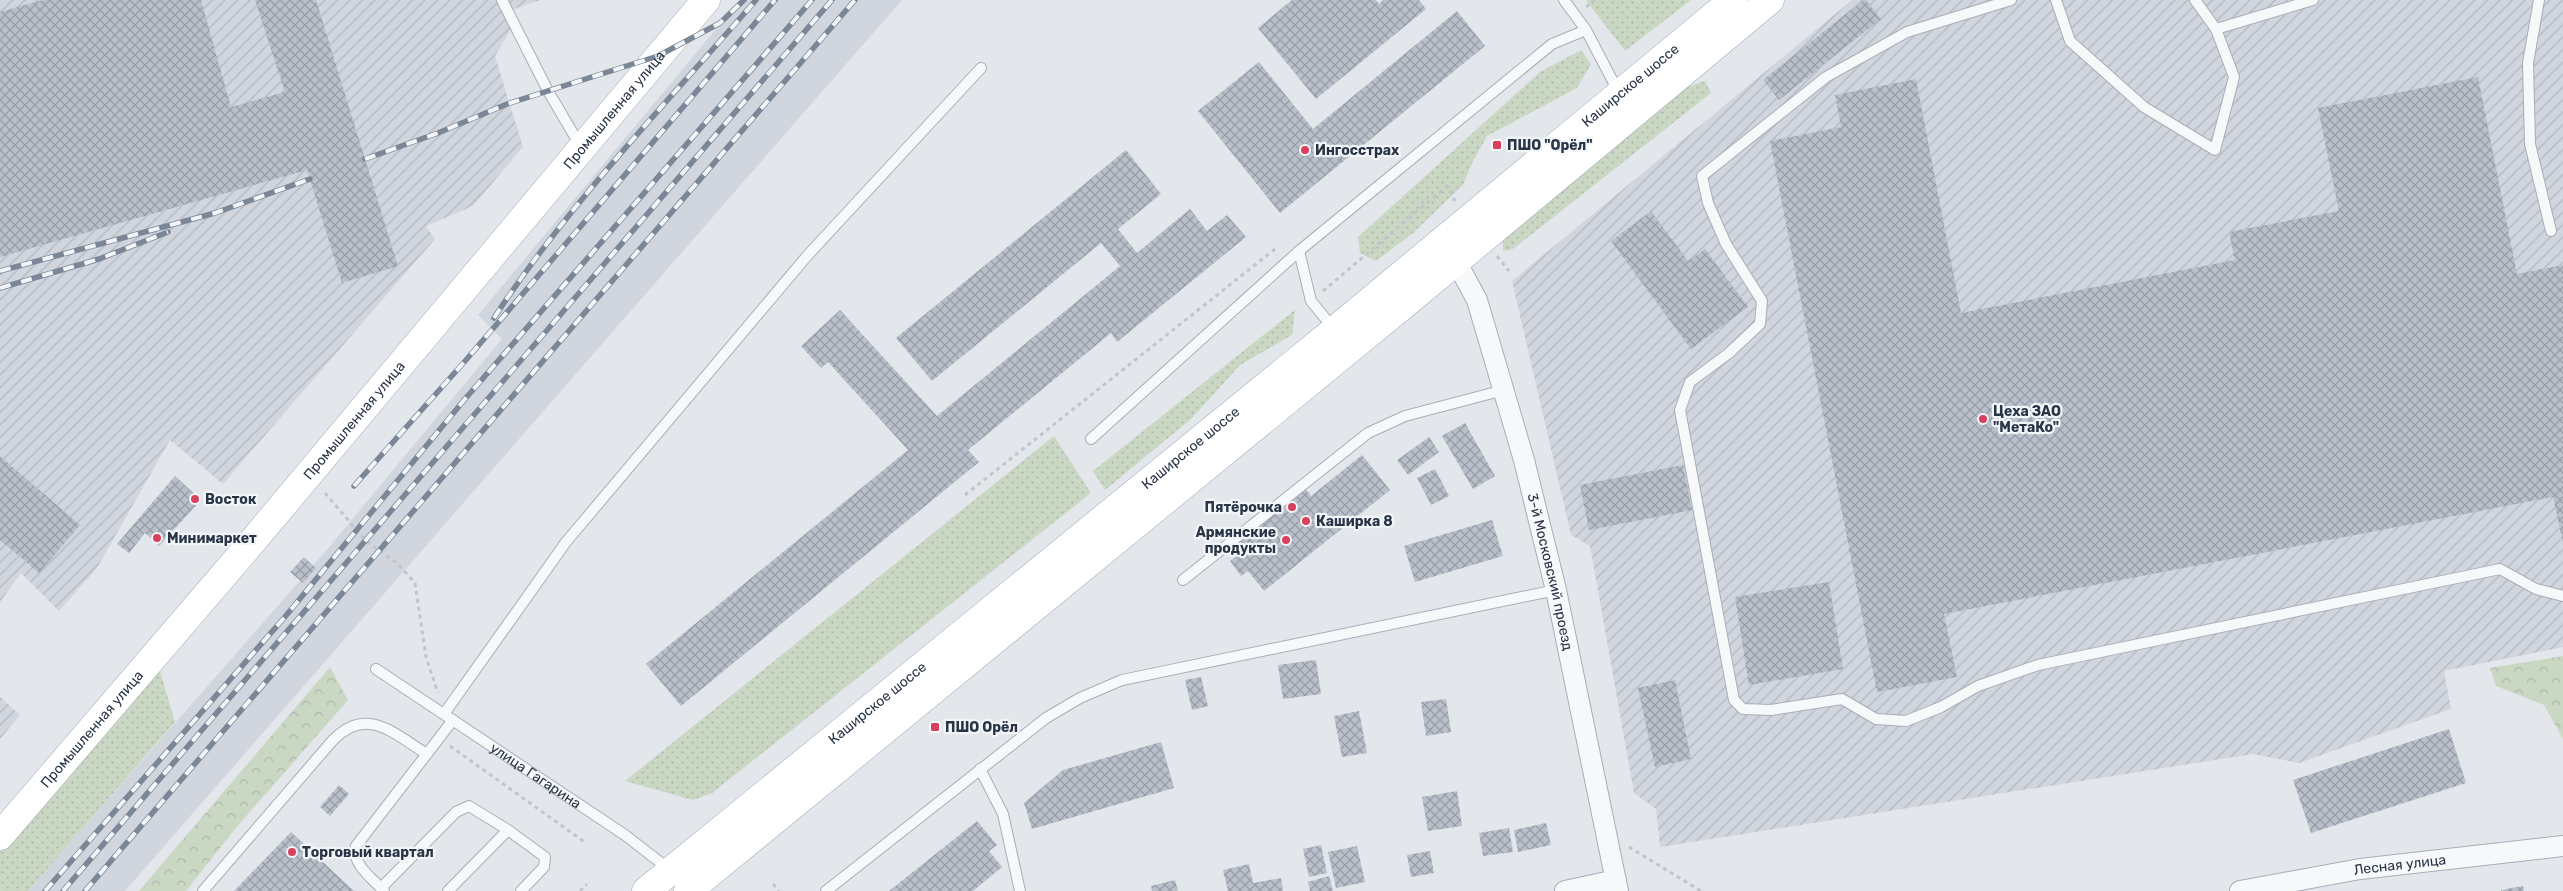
<svg xmlns="http://www.w3.org/2000/svg" width="2563" height="891" font-family="Rubik,sans-serif">
	<defs>
		<pattern id="industrial-furrows" width="10" height="10" patternUnits="userSpaceOnUse" patternTransform="scale(1.25)"><rect width="10" height="10" fill="#d1d6de"/><path d="M-1 1l2-2M0 10L10 0M9 11l2-2" fill="none" stroke="#b3b8c0"/></pattern>
		<pattern id="grass-dots" width="8" height="8" patternUnits="userSpaceOnUse" patternTransform="scale(1.25)"><rect width="8" height="8" fill="#c9d7c3"/><path d="M2 2h.1M6 6h.1" fill="none" stroke="#adb9a9" stroke-width="1.8" stroke-linecap="round"/></pattern>
		<pattern id="forest-crowns" width="20" height="18" patternUnits="userSpaceOnUse" patternTransform="scale(1.25)"><rect width="20" height="18" fill="#c9d7c3"/><path d="M2 6a3 3 0 1 1 6 0M12 15a3 3 0 1 1 6 0" fill="none" stroke="#adb9a9"/></pattern>
		<pattern id="building-cross-hatch" width="8" height="8" patternUnits="userSpaceOnUse" patternTransform="scale(1.25)"><rect width="8" height="8" fill="#bac0ca"/><path d="M0 0l8 8M0 8l8-8" fill="none" stroke="#979da6"/></pattern>
	</defs>
	<rect width="100%" height="100%" fill="#e3e7ec"/>
	<path fill="#d1d6de" d="M740,0H902L125,891H28L325,552L502,339L478,315Z"/>
	<g fill="url(#industrial-furrows)">
		<path d="M0,0H541L511,10L512,27L495,56L523,147L473,206L426,226L435,239L223,484L170,440L97,568L59,611L21,573L0,602Z"/>
		<path d="M1852,0H2563V647L2444,671L2451,709L2299,763L2253,754L1660,847L1656,809L1634,793L1590,546L1571,535L1512,281Z"/>
		<path d="M0,697L20,715L0,739Z"/>
	</g>
	<g fill="url(#grass-dots)">
		<path d="M1586,0H1691L1625,51Z"/>
		<path d="M1581,50L1591,64L1577,88L1487,136L1473,161L1463,185L1413,233L1376,261L1360,253L1358,237L1540,72Z"/>
		<path d="M1705,81L1711,93L1513,249L1503,251V237L1533,208L1688,87Z"/>
		<path d="M1295,310L1292,335L1240,365L1191,419L1105,490L1093,471Z"/>
		<path d="M1054,436L1091,493L712,793L693,800L625,781Z"/>
		<path d="M160,671L175,722L28,891H0V851Z"/>
	</g>
	<g fill="url(#forest-crowns)">
		<path d="M2563,656V739L2544,705L2496,686L2490,668Z"/>
		<path d="M330,667L348,700L235,829L186,891H139Z"/>
	</g>
	<g fill="url(#building-cross-hatch)">
		<path d="M43,0H201L231,107L285,92L255,0H316L398,266L342,283L307,170L0,257V12Z"/>
		<path d="M1292,0H1376L1379,4L1383,0H1419L1426,9L1316,99L1258,28Z"/>
		<path d="M1863,0H1866L1881,19L1779,100L1763,80Z"/>
		<path d="M1457,11L1485,46L1280,213L1198,111L1259,62L1313,129Z"/>
		<path d="M2478,77L2517,274L2563,265V543L2553,497L1944,614L1957,677L1877,692L1770,141L1841,127L1835,95L1916,79L1961,313L2235,260L2229,232L2339,211L2318,108Z"/>
		<path d="M1126,150L1161,194L1118,229L1137,253L1190,209L1207,231L1227,215L1246,237L1117,342L1111,333L968,450L979,462L681,706L646,664L908,450L828,362L821,368L801,346L840,310L937,416L1120,266L1101,243L932,381L896,338Z"/>
		<path d="M1651,211L1688,261L1705,249L1748,307L1691,349L1611,241Z"/>
		<path d="M1465,423L1495,476L1473,489L1442,436Z"/>
		<path d="M1429,437L1439,452L1408,475L1397,460Z"/>
		<path d="M1362,455L1390,490L1264,591L1248,571L1241,576L1230,561L1238,555L1230,546L1304,487L1311,496Z"/>
		<path d="M0,456L80,525L39,573L0,540Z"/>
		<path d="M1683,465L1692,510L1589,530L1580,485Z"/>
		<path d="M1435,469L1449,496L1431,505L1417,478Z"/>
		<path d="M175,476L201,500L159,546L145,533L129,553L117,544Z"/>
		<path d="M1492,520L1503,556L1415,582L1404,546Z"/>
		<path d="M304,557L316,568L303,583L290,572Z"/>
		<path d="M1829,582L1843,669L1749,685L1735,597Z"/>
		<path d="M1316,660L1321,694L1283,699L1278,665Z"/>
		<path d="M1201,677L1208,706L1192,710L1185,680Z"/>
		<path d="M1675,680L1691,759L1655,767L1638,688Z"/>
		<path d="M1446,699L1451,732L1426,736L1421,702Z"/>
		<path d="M1359,711L1367,753L1342,757L1334,716Z"/>
		<path d="M2449,729L2466,783L2311,833L2293,780Z"/>
		<path d="M1161,742L1174,788L1032,829L1024,803L1063,770Z"/>
		<path d="M339,785L349,794L330,816L320,807Z"/>
		<path d="M1457,791L1462,826L1428,831L1422,797Z"/>
		<path d="M977,821L997,845L989,851L1002,867L973,891H889Z"/>
		<path d="M1546,823L1551,845L1518,852L1514,830Z"/>
		<path d="M1509,828L1513,852L1483,856L1479,833Z"/>
		<path d="M291,832L354,891H234Z"/>
		<path d="M1321,845L1327,873L1309,877L1303,849Z"/>
		<path d="M1357,846L1365,882L1336,888L1328,852Z"/>
		<path d="M1430,851L1434,873L1411,877L1407,855Z"/>
		<path d="M1249,864L1253,883L1281,878L1283,891H1228L1223,870Z"/>
		<path d="M1329,876L1333,891H1310L1308,882Z"/>
		<path d="M1175,880L1178,891H1152L1151,886Z"/>
		<path d="M2523,886L2524,891H2501V890Z"/>
	</g>
	<g fill="none" stroke-linecap="round" stroke-linejoin="round">
		<g stroke="#a7aeb7" stroke-width="12">
			<g id="lane">
				<path d="M502,0L548,91L581,147"/>
				<path d="M1564,0L1586,30L1619,93"/>
				<path d="M2011,0L1907,32L1826,77L1702,176L1708,203L1726,244L1762,301L1760,324L1729,353L1690,382L1680,410L1734,700L1743,709L1771,710L1842,699L1876,719L1906,721L1941,707L1978,686L2038,665L2500,569L2536,589L2563,596"/>
				<path d="M2056,0L2070,41L2144,107L2215,150L2234,77L2216,29L2195,0"/>
				<path d="M2539,0L2528,63L2530,144L2551,231"/>
				<path d="M2216,29L2313,0"/>
				<path d="M1299,251L1311,301L1334,329"/>
				<path d="M1091,439L1299,251L1552,44L1586,30"/>
				<path d="M1183,580L1368,433L1405,416L1504,390"/>
				<path id="s1" d="M376,669L625,835L670,870"/>
				<path d="M444,714L566,542L807,256L981,68"/>
				<path d="M980,769L1003,814L1020,891"/>
				<path d="M381,888L456,812L469,806L508,830L545,857L544,867L521,891"/>
				<path d="M203,891L333,740C367,705 394,734 427,754"/>
				<path d="M384,891C373,879 351,864 356,846L453,720"/>
				<path d="M448,891L508,830"/>
				<path d="M826,891L1046,718L1080,698L1122,680L1556,590"/>
			</g>
		</g>
		<g stroke="#a7aeb7" stroke-width="22">
			<g id="street">
				<path id="s2" d="M1456,261L1477,300L1524,460L1556,590L1618,891"/>
				<path d="M1565,891L1616,880"/>
				<path id="s3" d="M2240,891L2360,869L2563,846"/>
			</g>
		</g>
		<g stroke="#a7aeb7" stroke-width="29">
			<g id="secondary">
				<path id="s4" d="M0,836L252,542L706,0"/>
			</g>
		</g>
		<g stroke="#a1acb9" stroke-width="29">
			<g id="primary">
				<path id="s5" d="M646,891L1335,330L1733,0"/>
				<path d="M688,891L1406,303L1770,0"/>
			</g>
		</g>
		<g stroke="#c1c5cb" stroke-width="3" stroke-dasharray="4 4" stroke-linecap="butt">
			<path d="M1586,7L1595,0"/>
			<path d="M1497,256L1509,271"/>
			<path d="M1323,291L1447,186L1455,201"/>
			<path d="M325,493L366,541L397,563L415,583L426,657L438,693"/>
			<path d="M965,495L1275,249"/>
			<path d="M450,746L586,843"/>
			<path d="M1629,847L1701,891"/>
			<path d="M773,884L779,891"/>
			<path d="M580,891L587,884"/>
		</g>
		<use href="#lane" stroke="#f6f8fa" stroke-width="10"/>
		<use href="#street" stroke="#f6f8fa" stroke-width="20"/>
		<use href="#secondary" stroke="#fff" stroke-width="28"/>
		<use href="#primary" stroke="#fff" stroke-width="28"/>
		<g stroke="#7b8797" stroke-width="5.5">
			<g id="rail">
				<path d="M365,159L438,133L507,104L658,56L720,23L744,0"/>
				<path d="M0,271L215,213L310,179"/>
				<path d="M0,288L99,259L168,232"/>
				<path d="M494,318C568,204 667,103 756,0"/>
				<path d="M354,486L466,360L775,0"/>
				<path d="M45,891L284,618L465,399L812,0"/>
				<path d="M63,891L832,0"/>
				<path d="M85,891L855,0"/>
			</g>
		</g>
		<use href="#rail" stroke="#f3f6f9" stroke-width="4" stroke-dasharray="11" stroke-linecap="butt"/>
	</g>
	<g fill="#d9405d" stroke="#f3f6f9" stroke-width="2">
		<rect x="1492" y="140" width="10" height="10" rx="2.5"/>
		<circle cx="1305" cy="150" r="5"/>
		<circle cx="1983" cy="419" r="5"/>
		<circle cx="195" cy="499" r="5"/>
		<circle cx="1292" cy="507" r="5"/>
		<circle cx="1306" cy="521" r="5"/>
		<circle cx="157" cy="538" r="5"/>
		<circle cx="1286" cy="540" r="5"/>
		<rect x="930" y="722" width="10" height="10" rx="2.5"/>
		<circle cx="292" cy="852" r="5"/>
	</g>
	<g text-anchor="middle" stroke-width="4.5" stroke-linejoin="round" paint-order="stroke">
		<g font-size="14" fill="#293546" stroke="#f3f6f9">
			<text dy="5" stroke="none"><textPath href="#s5" startOffset="1272">Каширское шоссе</textPath></text>
			<text dy="5" stroke="none"><textPath href="#s4" startOffset="951">Промышленная улица</textPath></text>
			<text dy="5" stroke="none"><textPath href="#s4" startOffset="546">Промышленная улица</textPath></text>
			<text dy="5" stroke="none"><textPath href="#s5" startOffset="702">Каширское шоссе</textPath></text>
			<text dy="5" stroke="none"><textPath href="#s2" startOffset="326">3-й Московский проезд</textPath></text>
			<text dy="5" stroke="none"><textPath href="#s5" startOffset="298">Каширское шоссе</textPath></text>
			<text dy="5" stroke="none"><textPath href="#s4" startOffset="141">Промышленная улица</textPath></text>
			<text dy="5" stroke="none"><textPath href="#s1" startOffset="192">улица Гагарина</textPath></text>
			<text dy="5" stroke="none"><textPath href="#s3" startOffset="162">Лесная улица</textPath></text>
		</g>
		<g font-size="14" font-weight="bold" fill="#293546" stroke="#f3f6f9" text-anchor="start">
			<text x="1507" y="150">ПШО "Орёл"</text>
			<text x="1315" y="155">Ингосстрах</text>
			<text x="1993" y="416">Цеха ЗАО<tspan x="1993" dy="16">"МетаКо"</tspan></text>
			<text x="205" y="504">Восток</text>
			<text x="1282" y="512" text-anchor="end">Пятёрочка</text>
			<text x="1316" y="526">Каширка 8</text>
			<text x="1276" y="537" text-anchor="end">Армянские<tspan x="1276" dy="16">продукты</tspan></text>
			<text x="167" y="543">Минимаркет</text>
			<text x="945" y="732">ПШО Орёл</text>
			<text x="302" y="857">Торговый квартал</text>
		</g>
	</g>
</svg>
